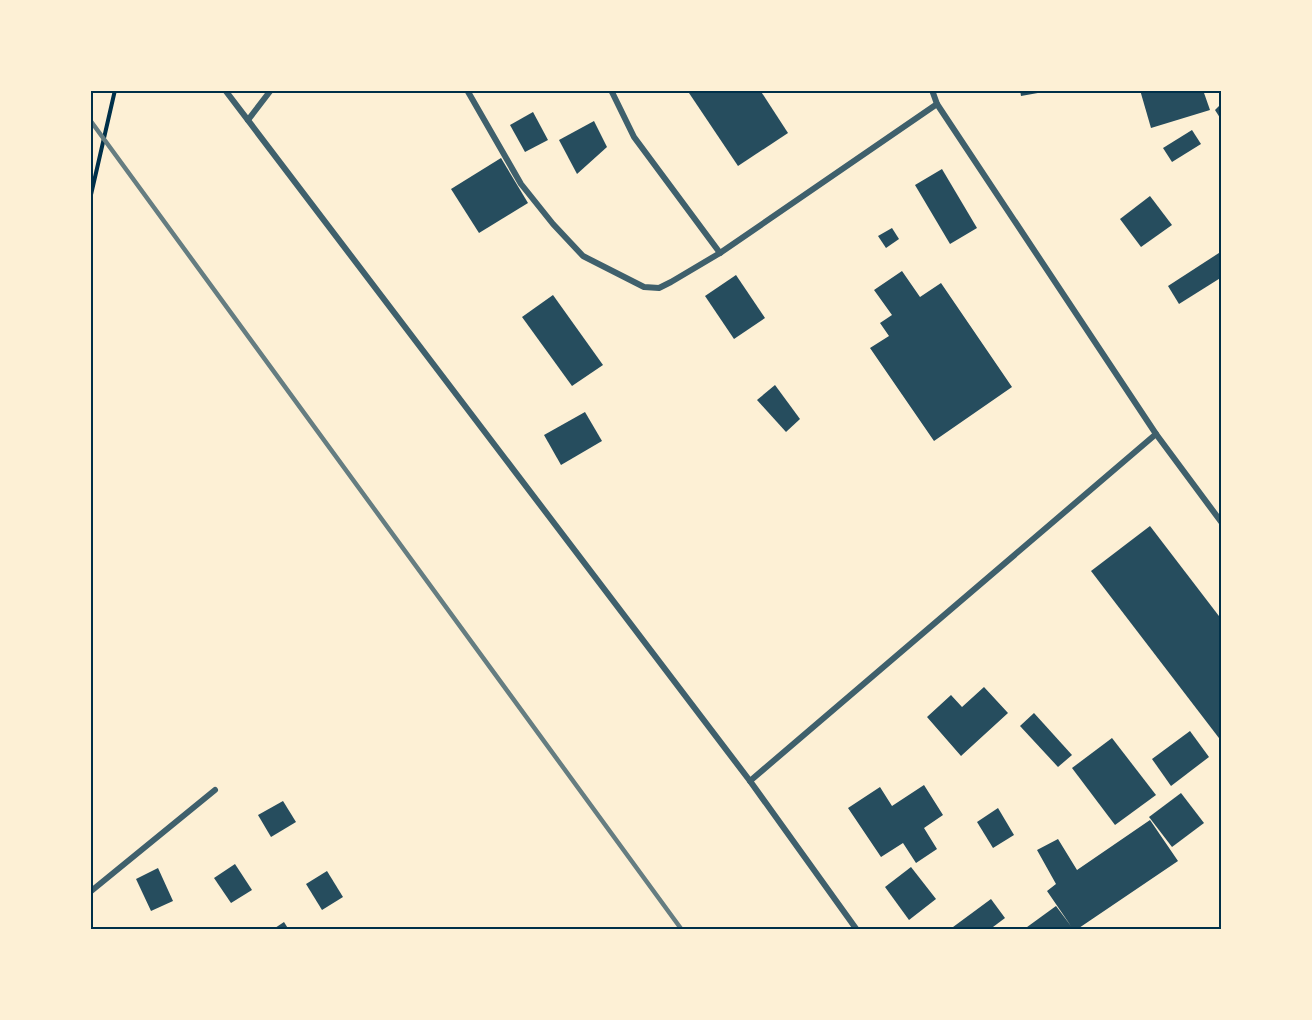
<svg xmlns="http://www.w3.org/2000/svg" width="1312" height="1020" font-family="'PT Sans',sans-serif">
	<rect width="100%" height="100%" fill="#fdf0d5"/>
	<g fill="#264d5e">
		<path d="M687,90H760L788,133L738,166Z"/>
		<path d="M1020,90H1049V91L1021,96Z"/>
		<path d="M1140,90H1203L1210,110L1151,128Z"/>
		<path d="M1222,103V121L1215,110Z"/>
		<path d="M533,112L548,140L525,152L510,125Z"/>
		<path d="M594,121L607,147L577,174L559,140Z"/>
		<path d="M1192,130L1201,144L1172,162L1163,148Z"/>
		<path d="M501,158L528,203L479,233L451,189Z"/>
		<path d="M942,169L977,228L950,244L915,185Z"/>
		<path d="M1150,196L1172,225L1141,247L1120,219Z"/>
		<path d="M892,228L899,239L886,248L878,236Z"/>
		<path d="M1222,251V277L1179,304L1168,286Z"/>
		<path d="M902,271L920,297L941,283L1012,387L934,441L870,348L889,336L880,323L892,315L874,290Z"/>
		<path d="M736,275L765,318L734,339L705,296Z"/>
		<path d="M553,295L603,365L572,386L522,317Z"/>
		<path d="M775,385L800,419L786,432L757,400Z"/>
		<path d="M585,412L602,441L561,465L544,435Z"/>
		<path d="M1150,526L1222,620V742L1091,571Z"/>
		<path d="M984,687L1008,713L961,756L927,717L951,695L962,707Z"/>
		<path d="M1034,713L1072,755L1058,767L1020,726Z"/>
		<path d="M1190,731L1209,757L1171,786L1152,759Z"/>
		<path d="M1112,738L1156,795L1115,825L1072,768Z"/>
		<path d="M924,785L943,815L924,828L937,849L916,863L903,843L881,857L848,808L880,787L892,806Z"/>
		<path d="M1181,793L1204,823L1172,847L1149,817Z"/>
		<path d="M283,801L296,822L271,837L258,815Z"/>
		<path d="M998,808L1014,835L993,848L977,822Z"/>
		<path d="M1150,820L1178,861L1076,930H1023L1056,906L1071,926L1047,891L1056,884L1037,850L1058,839L1077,870Z"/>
		<path d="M235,864L252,890L231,903L214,878Z"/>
		<path d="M911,867L936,899L909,920L885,887Z"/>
		<path d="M158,868L173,901L151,911L136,879Z"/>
		<path d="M327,871L343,897L322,910L306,884Z"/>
		<path d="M991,899L1005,918L989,930H949Z"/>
		<path d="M284,922L289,930H272Z"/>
	</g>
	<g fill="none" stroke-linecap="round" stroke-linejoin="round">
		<path stroke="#003049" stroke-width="4" d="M90,199L115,90"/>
		<g stroke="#3f606c" stroke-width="6">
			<path d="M225,90L750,781L857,930"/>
			<path d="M467,90L521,184L553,224L583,256L644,287L659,288L671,282L720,253L937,104"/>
			<path d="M611,90L634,137L720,253"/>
			<path d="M932,90L937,104L1156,434L1222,523"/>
			<path d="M248,120L271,90"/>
			<path d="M750,781L1156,434"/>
			<path d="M90,892L215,790"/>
		</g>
		<path stroke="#657d81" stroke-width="4.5" d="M90,120L682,930"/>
	</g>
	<rect width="1312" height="1020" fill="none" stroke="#fdf0d5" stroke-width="183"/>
	<rect x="92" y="92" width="1128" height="836" fill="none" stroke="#003049" stroke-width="2"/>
</svg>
